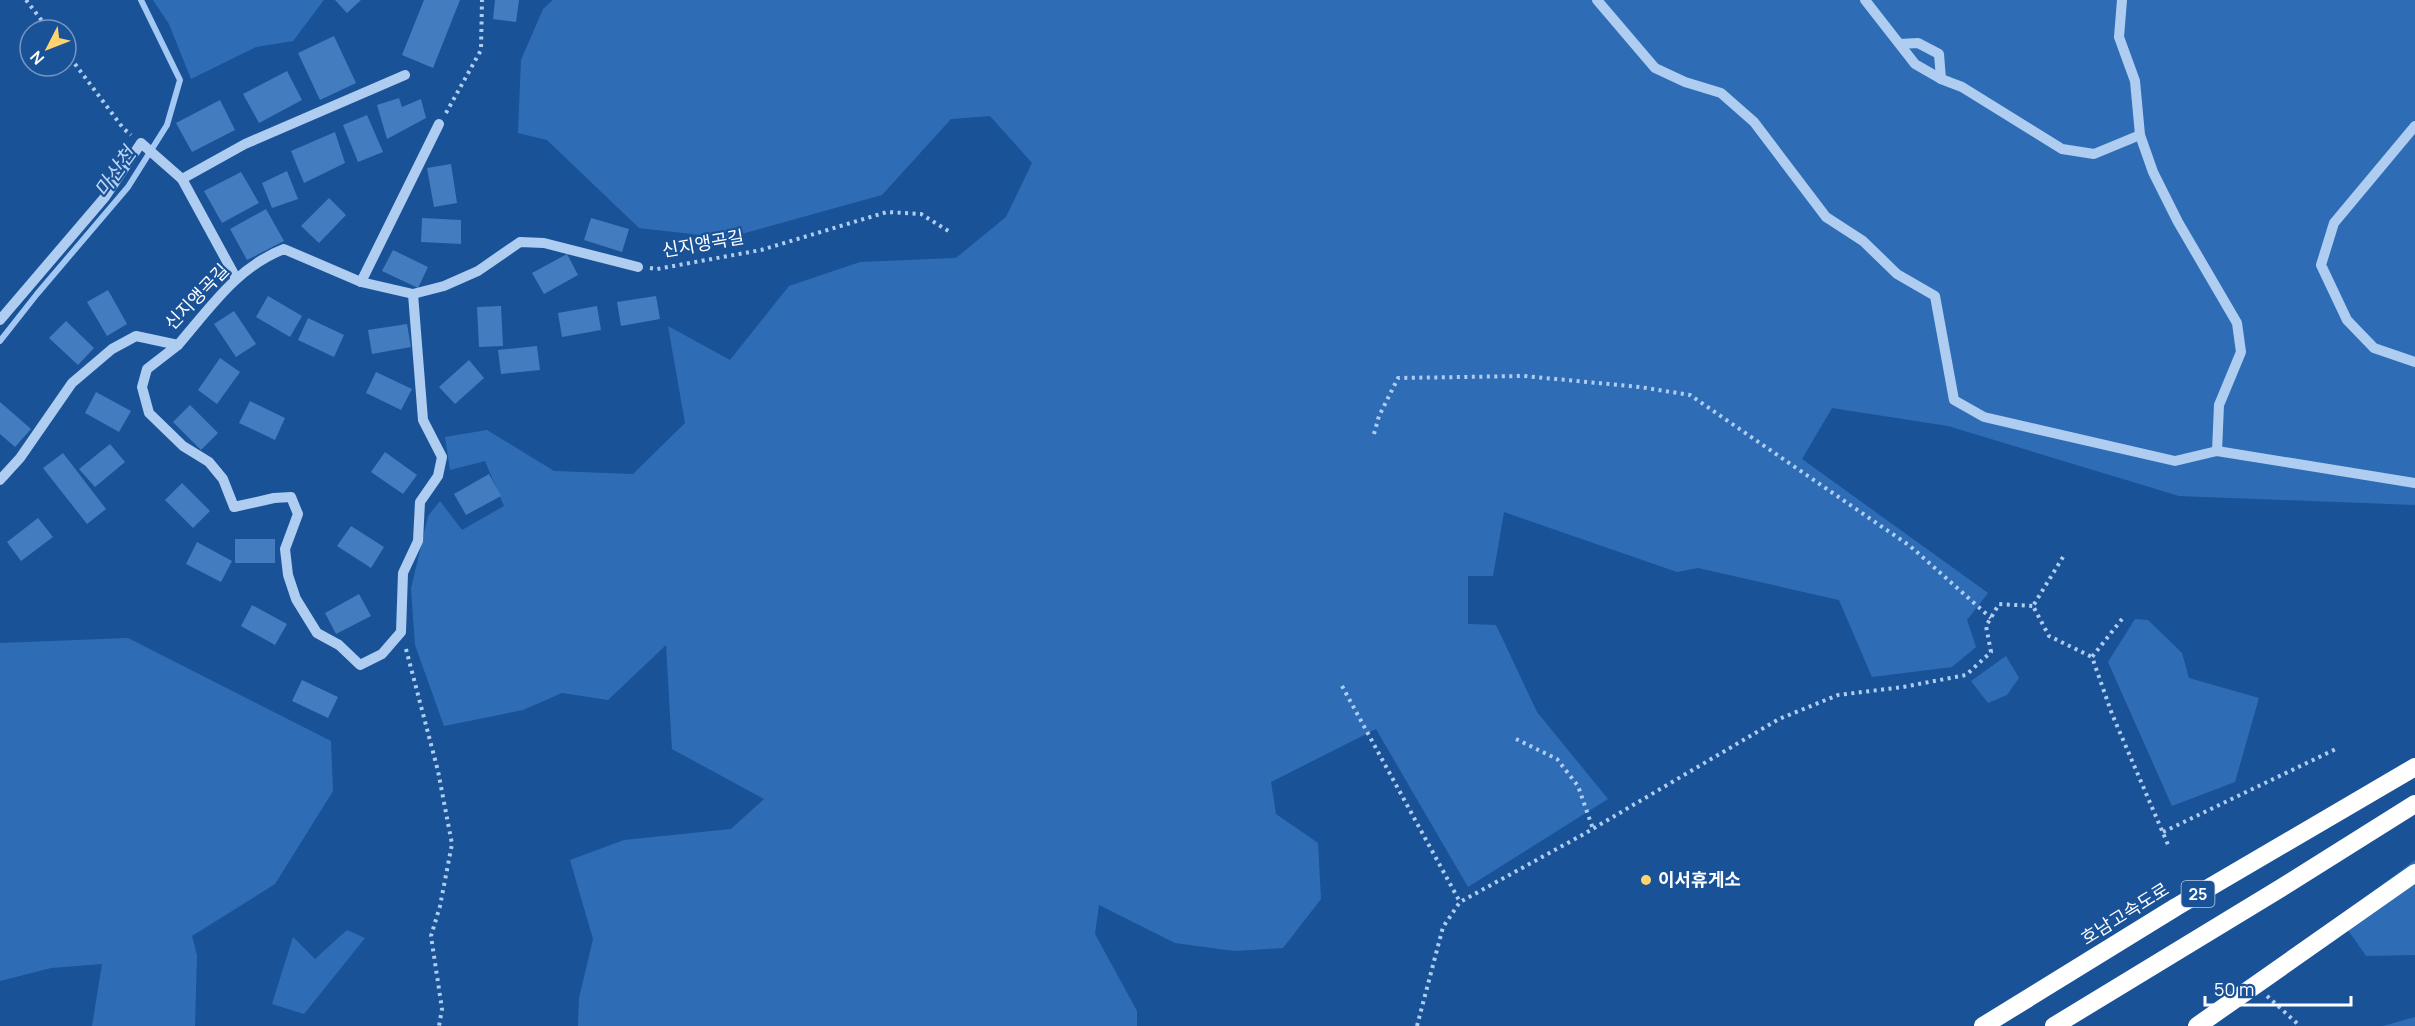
<svg xmlns="http://www.w3.org/2000/svg" width="2415" height="1026" font-family="Manrope,'Noto Sans KR',sans-serif">
	<rect width="100%" height="100%" fill="#1a5298"/>
	<g fill="#2e6db6">
		<path d="M153,0H324L293,41L256,47L191,79L169,24Z"/>
		<path d="M553,0H2415V505L2179,496L1948,426L1832,408L1802,459L1988,593L1967,620L1976,647L1952,667L1872,677L1839,600L1698,568L1677,572L1504,512L1493,576H1468V624L1496,625L1537,712L1608,799L1468,887L1376,729L1271,782L1276,814L1318,843L1321,899L1283,948L1234,951L1175,943L1099,905L1095,934L1137,1011V1026H578L579,998L593,939L570,860L624,840L731,829L764,799L672,749L666,645L608,700L562,693L523,710L444,726L415,645L411,589L428,516L440,501L462,530L504,506L485,461L450,470L445,437L487,430L554,471L633,474L685,423L668,326L730,360L789,286L860,262L956,258L1006,217L1032,163L990,116L951,119L882,195L727,238L639,228L547,140L518,133L521,60L543,9Z"/>
		<path d="M2135,619L2148,620L2182,653L2189,678L2259,698L2235,782L2172,806L2108,662Z"/>
		<path d="M128,638L331,741L333,791L275,884L192,936L197,955L195,1026H92L102,964L51,968L0,981V643Z"/>
		<path d="M2006,656L2019,678L2007,695L1988,703L1971,681Z"/>
		<path d="M2415,860V955L2366,956L2339,917Z"/>
		<path d="M347,930L365,938L304,1014L272,1004L293,937L315,959Z"/>
		<path d="M2415,1017V1026H2383Z"/>
	</g>
	<g fill="none" stroke-linecap="round" stroke-linejoin="round">
		<path stroke="#a2c8f3" stroke-width="6" d="M0,341L37,294L128,187L167,125L180,80L141,0"/>
	</g>
	<g fill="#437cbf">
		<path d="M335,0H361L347,13Z"/>
		<path d="M424,0H460L433,68L402,55Z"/>
		<path d="M495,0H519L516,22L493,19Z"/>
		<path d="M334,36L356,83L320,100L298,53Z"/>
		<path d="M287,71L302,100L259,123L243,94Z"/>
		<path d="M399,98L402,107L421,99L426,118L387,139L377,105Z"/>
		<path d="M220,100L235,130L192,152L176,123Z"/>
		<path d="M367,115L383,152L358,162L343,125Z"/>
		<path d="M335,132L345,163L304,183L291,151Z"/>
		<path d="M451,164L457,203L434,207L427,168Z"/>
		<path d="M287,171L298,199L272,208L262,183Z"/>
		<path d="M241,172L259,203L222,223L204,191Z"/>
		<path d="M329,198L346,215L319,243L301,226Z"/>
		<path d="M266,209L284,241L247,260L230,229Z"/>
		<path d="M422,218L461,220V244L421,242Z"/>
		<path d="M591,218L629,229L622,252L584,240Z"/>
		<path d="M393,250L428,267L418,288L382,271Z"/>
		<path d="M567,254L578,275L544,294L532,273Z"/>
		<path d="M108,290L127,324L107,336L87,302Z"/>
		<path d="M268,296L302,316L290,337L256,317Z"/>
		<path d="M656,296L660,319L621,326L617,302Z"/>
		<path d="M501,306L503,346L479,347L477,307Z"/>
		<path d="M597,306L601,330L562,337L558,313Z"/>
		<path d="M234,311L256,344L236,357L214,324Z"/>
		<path d="M308,318L344,335L334,357L298,340Z"/>
		<path d="M66,321L94,348L78,365L49,338Z"/>
		<path d="M407,324L411,347L372,354L368,330Z"/>
		<path d="M537,346L540,370L501,374L498,350Z"/>
		<path d="M220,358L240,372L217,404L198,390Z"/>
		<path d="M469,360L484,378L455,404L439,387Z"/>
		<path d="M376,372L412,389L401,410L366,393Z"/>
		<path d="M96,392L131,411L119,432L85,413Z"/>
		<path d="M250,401L285,418L275,440L239,423Z"/>
		<path d="M0,402L31,429L15,447L0,434Z"/>
		<path d="M190,405L218,433L201,450L173,422Z"/>
		<path d="M110,444L125,462L95,487L79,469Z"/>
		<path d="M385,452L417,475L403,494L371,472Z"/>
		<path d="M63,453L106,509L87,524L43,468Z"/>
		<path d="M489,474L501,496L466,515L454,494Z"/>
		<path d="M182,483L210,511L193,528L165,500Z"/>
		<path d="M38,518L53,537L21,561L7,542Z"/>
		<path d="M351,526L384,547L371,568L337,546Z"/>
		<rect x="235" y="539" width="40" height="24"/>
		<path d="M197,542L232,561L221,582L186,564Z"/>
		<path d="M359,594L371,616L336,634L325,613Z"/>
		<path d="M252,605L287,624L275,645L241,626Z"/>
		<path d="M302,680L338,697L328,718L292,701Z"/>
	</g>
	<g fill="none" stroke-linecap="round" stroke-linejoin="round">
		<g stroke="#afcdf1" stroke-width="4" stroke-dasharray="3 4.5" stroke-linecap="butt">
			<path d="M26,0L49,30"/>
			<path d="M66,52L123,128L131,135"/>
			<path d="M446,113L481,50L482,0"/>
			<path d="M650,268L657,269L761,250L887,212L921,214L950,232"/>
			<path d="M1374,434L1379,416L1398,378L1524,376L1640,387L1690,395L1910,546L1991,618"/>
			<path d="M2063,557L2033,606L2049,636L2092,657"/>
			<path d="M2122,619L2092,657L2112,714L2169,847"/>
			<path d="M406,649L438,771L452,844L440,906L431,936L442,1009L439,1026"/>
			<path d="M1342,686L1460,902"/>
			<path d="M1516,739L1557,759L1578,786L1593,829"/>
			<path d="M2163,832L2338,748"/>
			<path d="M2267,996L2300,1026"/>
			<path d="M1417,1026L1443,927L1460,902L1584,834L1779,719L1838,695L1903,687L1966,675L1991,652L1986,626L1999,604L2033,606"/>
		</g>
		<g stroke="#afcdf1" stroke-width="10">
			<path d="M1597,0L1655,68L1685,82L1721,93L1754,122L1826,217L1863,241L1897,274L1935,296L1954,400L1984,417L2175,461L2217,451L2415,483"/>
			<path d="M1865,0L1915,64L1941,79L1962,87L2062,149L2094,154L2140,135"/>
			<path d="M2122,0L2119,37L2135,81L2140,135L2153,172L2178,222L2237,323L2241,352L2219,405L2217,451"/>
			<path d="M1900,44L1918,43L1939,54L1941,79"/>
			<path d="M2415,126L2334,223L2321,265L2347,320L2374,348L2415,362"/>
			<path d="M182,179L245,144L405,75"/>
			<path d="M361,282L439,124"/>
			<path d="M0,320L105,197L141,143L182,179L236,278"/>
			<path d="M178,345L147,369L142,387L149,413L183,446L209,462L223,479L234,507L274,498L291,497L298,514L285,549L288,575L296,599L317,633L339,645L360,665L382,654L401,632L403,573L418,541L420,502L438,476L442,457L423,420L413,294"/>
			<path d="M0,480L20,458L72,383L112,349L136,336L178,345C210,308 237,267 284,249L361,282L413,294L444,286L478,271L520,242L544,243L638,267"/>
		</g>
		<g stroke="#fff" stroke-width="18">
			<path d="M1983,1026L2176,907L2415,767"/>
			<path d="M2054,1026L2281,888L2415,804"/>
			<path d="M2197,1026L2415,873"/>
		</g>
	</g>
	<circle fill="#ffd46f" stroke="#1a5298" stroke-width="2" cx="1646" cy="880" r="6"/>
	<g text-anchor="middle" stroke-width="4.5" stroke-linejoin="round" paint-order="stroke">
		<rect fill="#1a5298" stroke="#bacbe0" stroke-width="1.5" x="2181.5" y="881" width="33" height="26" rx="4.5"/>
		<g font-size="16" font-weight="bold" fill="#fff">
			<text x="2198" y="900">25</text>
		</g>
		<g font-size="18" fill="#fff" stroke="#1a5298">
			<text transform="translate(703 244) rotate(-10)" y="6">신지앵곡길</text>
			<text transform="translate(197 297) rotate(-46)" y="6">신지앵곡길</text>
			<text transform="translate(2125 914) rotate(-32)" y="6">호남고속도로</text>
		</g>
		<g font-size="18" font-weight="bold" fill="#fff" stroke="#1a5298" text-anchor="start">
			<text x="1658" y="886">이서휴게소</text>
		</g>
		<g font-size="20" font-style="italic" fill="#bcd7f7" stroke="#1a5298">
			<text transform="translate(115 172) rotate(-55)" y="7">마산천</text>
		</g>
	</g>
	<g transform="translate(48 48) rotate(228)"><circle r="28" fill="#1a5298" stroke="#7697c1" stroke-width="1.5"/>
	<path d="M0-4.5L10 22L0 15L-10 22Z" fill="#ffd46f"/>
	<text y="-9" font-size="16" font-weight="bold" text-anchor="middle" fill="#ffffff">N</text>
	</g>
	<path d="M2205 996v9h146v-9" fill="none" stroke="#ffffff" stroke-width="3"/>
	<text x="2214" y="996" font-size="18" fill="#ffffff" stroke="#1a5298" stroke-width="4.5" paint-order="stroke">50 m</text>
</svg>
